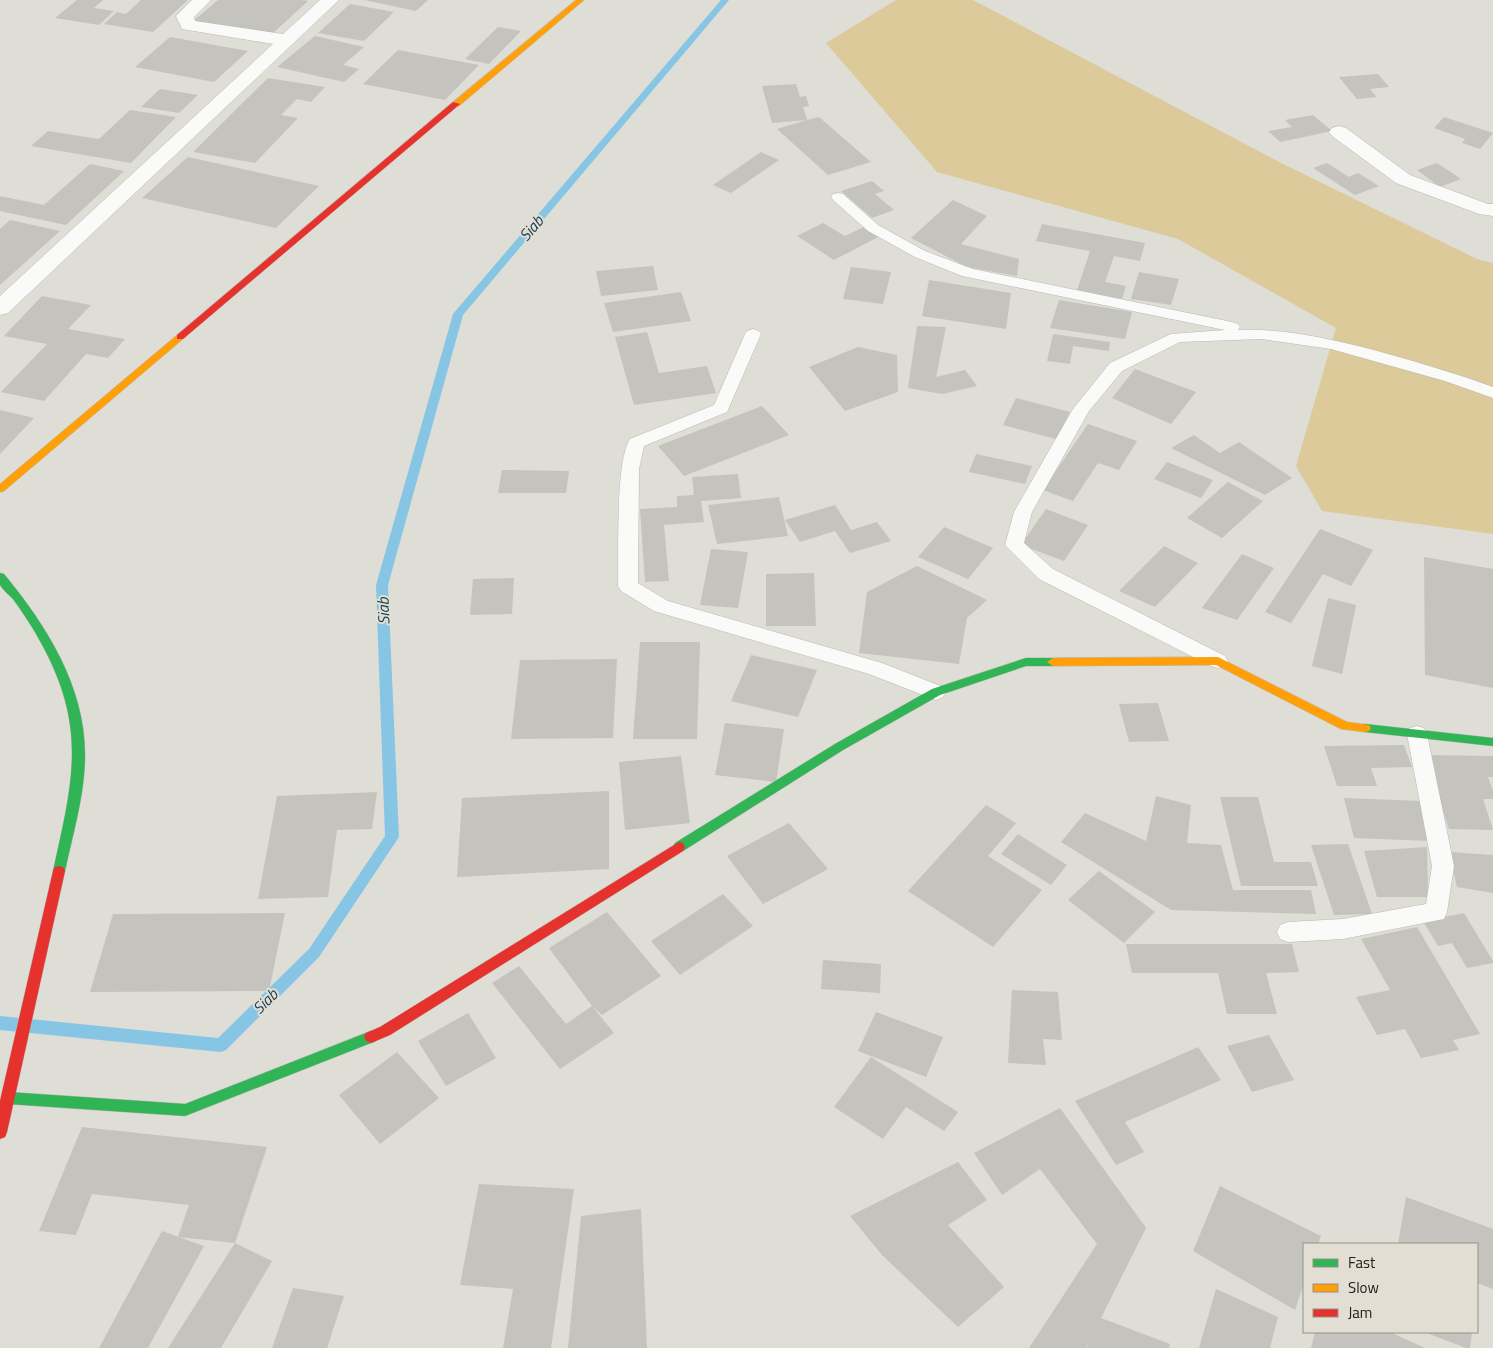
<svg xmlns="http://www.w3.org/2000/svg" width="1493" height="1348" font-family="'Titillium Web',sans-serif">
	<rect width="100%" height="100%" fill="#deddd6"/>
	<path fill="#dcca9a" d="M896,0H973L1281,163L1477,259L1493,263V534L1322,511L1296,466L1336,328L1178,239L937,172L826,43Z"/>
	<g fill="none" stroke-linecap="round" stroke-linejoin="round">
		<path fill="#87c5e5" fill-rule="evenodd" d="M721,0H729L463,315L388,585L399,837L319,957L226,1050L221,1052L0,1030V1016L218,1038L309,949L385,836L376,585L453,314Z"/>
	</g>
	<g fill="#c4c3bd">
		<path d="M77,0H103L94,8L114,11L99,25L55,18Z"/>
		<path d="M141,0H188L153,32L104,24L117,12L126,14Z"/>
		<path d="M218,0H302L308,1L271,35L193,21Z"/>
		<path d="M364,0H428L416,11Z"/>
		<path d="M350,4L394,12L364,41L318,33Z"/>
		<path d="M498,27L521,31L489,64L465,59Z"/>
		<path d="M315,36L364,47L343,65L359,69L344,82L277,67Z"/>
		<path d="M170,37L248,51L214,82L135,67Z"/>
		<path d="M398,50L479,65L445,100L363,84Z"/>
		<path d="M1378,74L1389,87L1370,89L1377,97L1357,99L1339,77Z"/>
		<path d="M268,78L325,87L311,102L297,99L281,115L298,118L255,163L193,152Z"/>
		<path d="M796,84L800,97L806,96L809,106L803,107L807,120L819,117L871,162L828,175L777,129L807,120L772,123L762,86Z"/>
		<path d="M160,89L198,95L179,113L141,107Z"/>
		<path d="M130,110L176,117L131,163L31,146L48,131L99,139Z"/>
		<path d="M1313,115L1332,131L1280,142L1268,131L1292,127L1285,120Z"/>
		<path d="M1444,117L1493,133L1480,149L1462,143L1465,139L1434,128Z"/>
		<path d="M761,152L779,160L731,193L713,185Z"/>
		<path d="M188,157L319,186L276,228L142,198Z"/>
		<path d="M1327,163L1349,177L1358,173L1379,186L1355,195L1313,168Z"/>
		<path d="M1437,163L1461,179L1440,187L1417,170Z"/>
		<path d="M90,164L124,171L66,225L0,211V196L44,205Z"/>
		<path d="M872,181L884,191L875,194L894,210L872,218L841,191Z"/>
		<path d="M953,200L987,216L961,244L1019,259L1017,276L967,267L911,238Z"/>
		<path d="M10,220L60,231L0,285V229Z"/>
		<path d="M823,223L845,236L864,227L880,236L834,260L797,236Z"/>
		<path d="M1042,224L1145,243L1140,261L1114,256L1105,282L1126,286L1122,299L1077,290L1090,251L1036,241Z"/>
		<path d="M653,266L658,290L601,296L596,271Z"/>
		<path d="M851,267L891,272L883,304L843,299Z"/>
		<path d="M1139,272L1179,279L1171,305L1131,299Z"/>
		<path d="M929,280L1011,293L1006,329L922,316Z"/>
		<path d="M681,292L691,321L613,332L604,303Z"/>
		<path d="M42,296L91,305L68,329L125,339L108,358L86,354L44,401L1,392L47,344L4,336Z"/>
		<path d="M1059,300L1132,312L1125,339L1050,328Z"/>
		<path d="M917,326L946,327L936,377L965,370L977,386L942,394L908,388Z"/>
		<path d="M647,332L659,373L707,366L716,393L634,405L615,337Z"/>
		<path d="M1053,334L1110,342L1109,351L1073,346L1070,364L1047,361Z"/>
		<path d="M858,347L897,355L898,392L845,411L809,367Z"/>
		<path d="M1135,369L1196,392L1171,424L1112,398Z"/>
		<path d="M1016,398L1070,412L1056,439L1003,425Z"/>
		<path d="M762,406L789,435L684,476L658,446Z"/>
		<path d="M0,410L34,418L0,454Z"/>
		<path d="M1088,424L1137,441L1119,470L1098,463L1073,501L1043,490Z"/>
		<path d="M1194,435L1220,453L1239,442L1292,478L1265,495L1171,448Z"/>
		<path d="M976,454L1032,466L1025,484L969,472Z"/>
		<path d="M1167,462L1213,480L1201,498L1154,479Z"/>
		<path d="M502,470L569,471L566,493H498Z"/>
		<path d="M738,474L741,498L701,501L704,522L664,525L669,581L645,582L640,509L677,507V496L694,495L692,477Z"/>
		<path d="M1228,482L1263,501L1222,538L1187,518Z"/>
		<path d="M779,497L788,536L717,544L708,505Z"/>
		<path d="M835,505L851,530L877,522L891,541L850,553L835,531L800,542L785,520Z"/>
		<path d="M1046,509L1088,525L1064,561L1021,545Z"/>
		<path d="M944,527L993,548L968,579L918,557Z"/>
		<path d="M1320,529L1373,550L1351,586L1323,574L1291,623L1265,612Z"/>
		<path d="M1164,546L1198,563L1155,607L1119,591Z"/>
		<path d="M711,549L748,552L738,608L700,605Z"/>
		<path d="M1242,554L1274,568L1237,620L1202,608Z"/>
		<path d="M1424,557L1493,569V688L1425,675Z"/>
		<path d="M917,566L987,600L967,618L959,664L859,653L867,592Z"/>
		<path d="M814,573L816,626H766V574Z"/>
		<path d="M514,578L512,614L470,615L473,579Z"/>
		<path d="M1328,598L1356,605L1342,674L1312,666Z"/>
		<path d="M640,642H700L697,739H633Z"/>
		<path d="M751,655L817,670L798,717L731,701Z"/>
		<path d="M617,659L613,738L511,739L520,660Z"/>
		<path d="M1158,703L1169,741L1129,742L1119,704Z"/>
		<path d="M725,723L784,729L776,782L715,775Z"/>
		<path d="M1404,745L1412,767L1371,768L1377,786H1337L1324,746Z"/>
		<path d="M1425,755L1493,756V777H1488L1493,791V799H1483L1493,830L1449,829Z"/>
		<path d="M681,756L690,823L625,830L619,762Z"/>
		<path d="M609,791V869L457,877L462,798Z"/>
		<path d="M377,792L372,829L337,830L328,897L258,899L277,796Z"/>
		<path d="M1156,796L1191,805L1187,843L1221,845L1233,890H1311L1316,914L1171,910L1061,842L1085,813L1146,841Z"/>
		<path d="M1220,797H1258L1274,862H1311L1318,886H1241Z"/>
		<path d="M1344,798L1420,801L1431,841L1354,838Z"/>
		<path d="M986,805L1016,823L988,856L1042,890L993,947L908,891Z"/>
		<path d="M789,823L828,869L763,904L727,856Z"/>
		<path d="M1018,834L1067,865L1051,885L1001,854Z"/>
		<path d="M1348,844L1372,914L1334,915L1311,845Z"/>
		<path d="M1427,847L1428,897H1377L1364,851Z"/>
		<path d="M1449,852L1493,855V893L1457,887Z"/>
		<path d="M1099,871L1155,912L1124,943L1068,900Z"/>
		<path d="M723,894L753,926L680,975L651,941Z"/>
		<path d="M607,912L661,976L602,1015L592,1006L614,1033L560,1069L492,983L519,966L566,1024L592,1006L549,948Z"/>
		<path d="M285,913L269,991L90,992L113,914Z"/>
		<path d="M1464,913L1493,961V963L1467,968L1452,943L1438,946L1423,921Z"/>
		<path d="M1417,927L1480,1034L1453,1040L1459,1050L1421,1058L1405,1029L1377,1035L1356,997L1390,990L1361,939Z"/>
		<path d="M1126,944H1292L1299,972L1266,973L1277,1014H1227L1218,973H1132Z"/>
		<path d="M823,960L881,964L880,993L821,989Z"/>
		<path d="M1012,990L1058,992L1062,1040L1043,1039L1046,1065L1008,1063Z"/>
		<path d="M876,1012L943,1037L926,1077L858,1051Z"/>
		<path d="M468,1013L496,1058L446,1086L418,1041Z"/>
		<path d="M1269,1035L1294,1080L1252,1092L1227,1046Z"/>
		<path d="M1198,1047L1221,1080L1125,1122L1144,1152L1116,1165L1075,1101Z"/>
		<path d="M397,1052L439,1098L380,1144L339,1095Z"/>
		<path d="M871,1057L958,1112L944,1131L906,1107L883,1139L834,1107Z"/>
		<path d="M1060,1108L1146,1228L1101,1318L1170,1344L1169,1348H1087L1088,1343L1086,1348H1029L1097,1244L1040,1169L1002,1195L974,1153Z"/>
		<path d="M82,1127L267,1147L235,1243L178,1237L189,1205L92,1194L76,1235L39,1231Z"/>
		<path d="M958,1162L987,1200L948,1225L1004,1287L958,1327L882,1255L850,1216Z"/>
		<path d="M479,1184L574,1189L551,1348H503L513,1289L460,1285Z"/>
		<path d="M1220,1186L1321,1236L1318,1244H1304V1283L1295,1310L1193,1251Z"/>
		<path d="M1406,1197L1493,1229V1289L1477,1283V1244H1398Z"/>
		<path d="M641,1209L647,1348H568L581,1216Z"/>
		<path d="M162,1231L204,1246L148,1348H99Z"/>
		<path d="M235,1243L272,1261L221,1348H168Z"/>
		<path d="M293,1288L344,1296L327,1348H272Z"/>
		<path d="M1216,1289L1278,1317L1270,1348H1199Z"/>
		<path d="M1315,1332H1390L1425,1348H1311Z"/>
		<path d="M1424,1332H1472L1470,1348H1466Z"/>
	</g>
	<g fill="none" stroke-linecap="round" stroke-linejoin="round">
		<g stroke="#b9b8b2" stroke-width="1">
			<g id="lane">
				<path d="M838,193L843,194L878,225L925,251L973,269L1232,322L1238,324L1240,327L1238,330C1289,328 1339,341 1388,354C1423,364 1458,374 1493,387V398L1445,381L1331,349L1261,339L1180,342L1122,371L1089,411L1032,512L1024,543L1053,569L1225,656L1228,661L1225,666L1218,668L1211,666L1039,579L1005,545L1014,512L1073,409L1110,363L1171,334L1225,330L962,276L915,257L868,231L833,200L831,197L833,194Z"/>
				<path d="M753,329L759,331L761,334L727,412L644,446L639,469L638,583L668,601L882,663L943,687L946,692L943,697L936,700L869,674L654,611L621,591L618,586C619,555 615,462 630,439L714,405L745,334L747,331Z"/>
				<path d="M1417,726L1424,728L1427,734L1454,866L1447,912L1444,919L1343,939L1288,942L1280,939L1277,932L1280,925L1288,922L1343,919L1426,904L1432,866L1407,734L1410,728Z"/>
			</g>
		</g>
		<g stroke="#b9b8b2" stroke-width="1">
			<g id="street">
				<path d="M192,0H211L194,17L195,21L283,34L320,0H339L8,313L0,315V296L273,44L182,29L176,16Z"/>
				<path d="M1339,126L1346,128L1410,175L1488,204H1493V216L1479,214L1396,183L1332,136L1329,132L1332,128Z"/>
			</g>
		</g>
		<g stroke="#b9b8b2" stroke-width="1">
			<g id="fast">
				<path d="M0,573L4,574C46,625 85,686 85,755C85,794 73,833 65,871L63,875L59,876L55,875L53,871C73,781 88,727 40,641C32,626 23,613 13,599C9,595 3,590 0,585C0,582 0,576 0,573Z"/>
				<path d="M1026,658H1053L1059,662L1053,666H1026L940,695L843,750L683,851L679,852L675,851L673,847L675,843L835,744L932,689Z"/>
				<path d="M1365,724L1493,738V746L1365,732L1361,731L1359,728L1361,725Z"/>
				<path d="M371,1031L376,1033L378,1037L376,1041L185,1116L8,1104L3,1102L1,1098L3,1094L8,1092L185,1104Z"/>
			</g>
		</g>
		<g stroke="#b9b8b2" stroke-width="1">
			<g id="slow">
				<path d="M576,0H584L459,106H453V102Z"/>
				<path d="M180,334L185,337L183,339L4,491L0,492V484L177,335Z"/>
				<path d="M1218,657L1347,722L1369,725L1371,728L1369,731L1365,732L1341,729L1216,665L1053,666L1047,662L1053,658Z"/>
			</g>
		</g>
		<g stroke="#b9b8b2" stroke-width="1">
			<g id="jam">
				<path d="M453,102L460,104L183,339H177V335Z"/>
				<path d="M679,842L683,843L685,847L683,851L390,1035L371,1043L366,1041L364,1037L366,1033L380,1027Z"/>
				<path d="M59,866L63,867L65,871L7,1132L5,1137L0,1139V1101L53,871L55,867Z"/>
			</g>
		</g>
		<use href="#lane" fill="#fafaf9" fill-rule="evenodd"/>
		<use href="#street" fill="#fafaf9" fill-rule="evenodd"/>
		<use href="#fast" fill="#30b455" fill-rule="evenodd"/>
		<use href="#slow" fill="#ff9f0a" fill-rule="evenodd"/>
		<use href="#jam" fill="#e5322d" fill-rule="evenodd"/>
	</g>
	<g text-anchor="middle" stroke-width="4" stroke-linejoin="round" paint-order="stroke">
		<g font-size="16" font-style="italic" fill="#183e53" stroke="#e2ded3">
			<text transform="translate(531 228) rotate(-50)" y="6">Siab</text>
			<text transform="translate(383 611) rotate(-92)" y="6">Siab</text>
			<text transform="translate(265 1001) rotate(-45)" y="6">Siab</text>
		</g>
	</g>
	<rect x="1303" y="1243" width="175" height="90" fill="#e2ded3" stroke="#95928a"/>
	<rect x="1313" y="1259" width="25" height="8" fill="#30b455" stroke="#95928a"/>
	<text x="1348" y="1268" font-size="15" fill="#22201c">Fast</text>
	<rect x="1313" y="1284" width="25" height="8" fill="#ff9f0a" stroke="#95928a"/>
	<text x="1348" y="1293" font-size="15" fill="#22201c">Slow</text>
	<rect x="1313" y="1309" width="25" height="8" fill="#e5322d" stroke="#95928a"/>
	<text x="1348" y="1318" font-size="15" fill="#22201c">Jam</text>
</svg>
